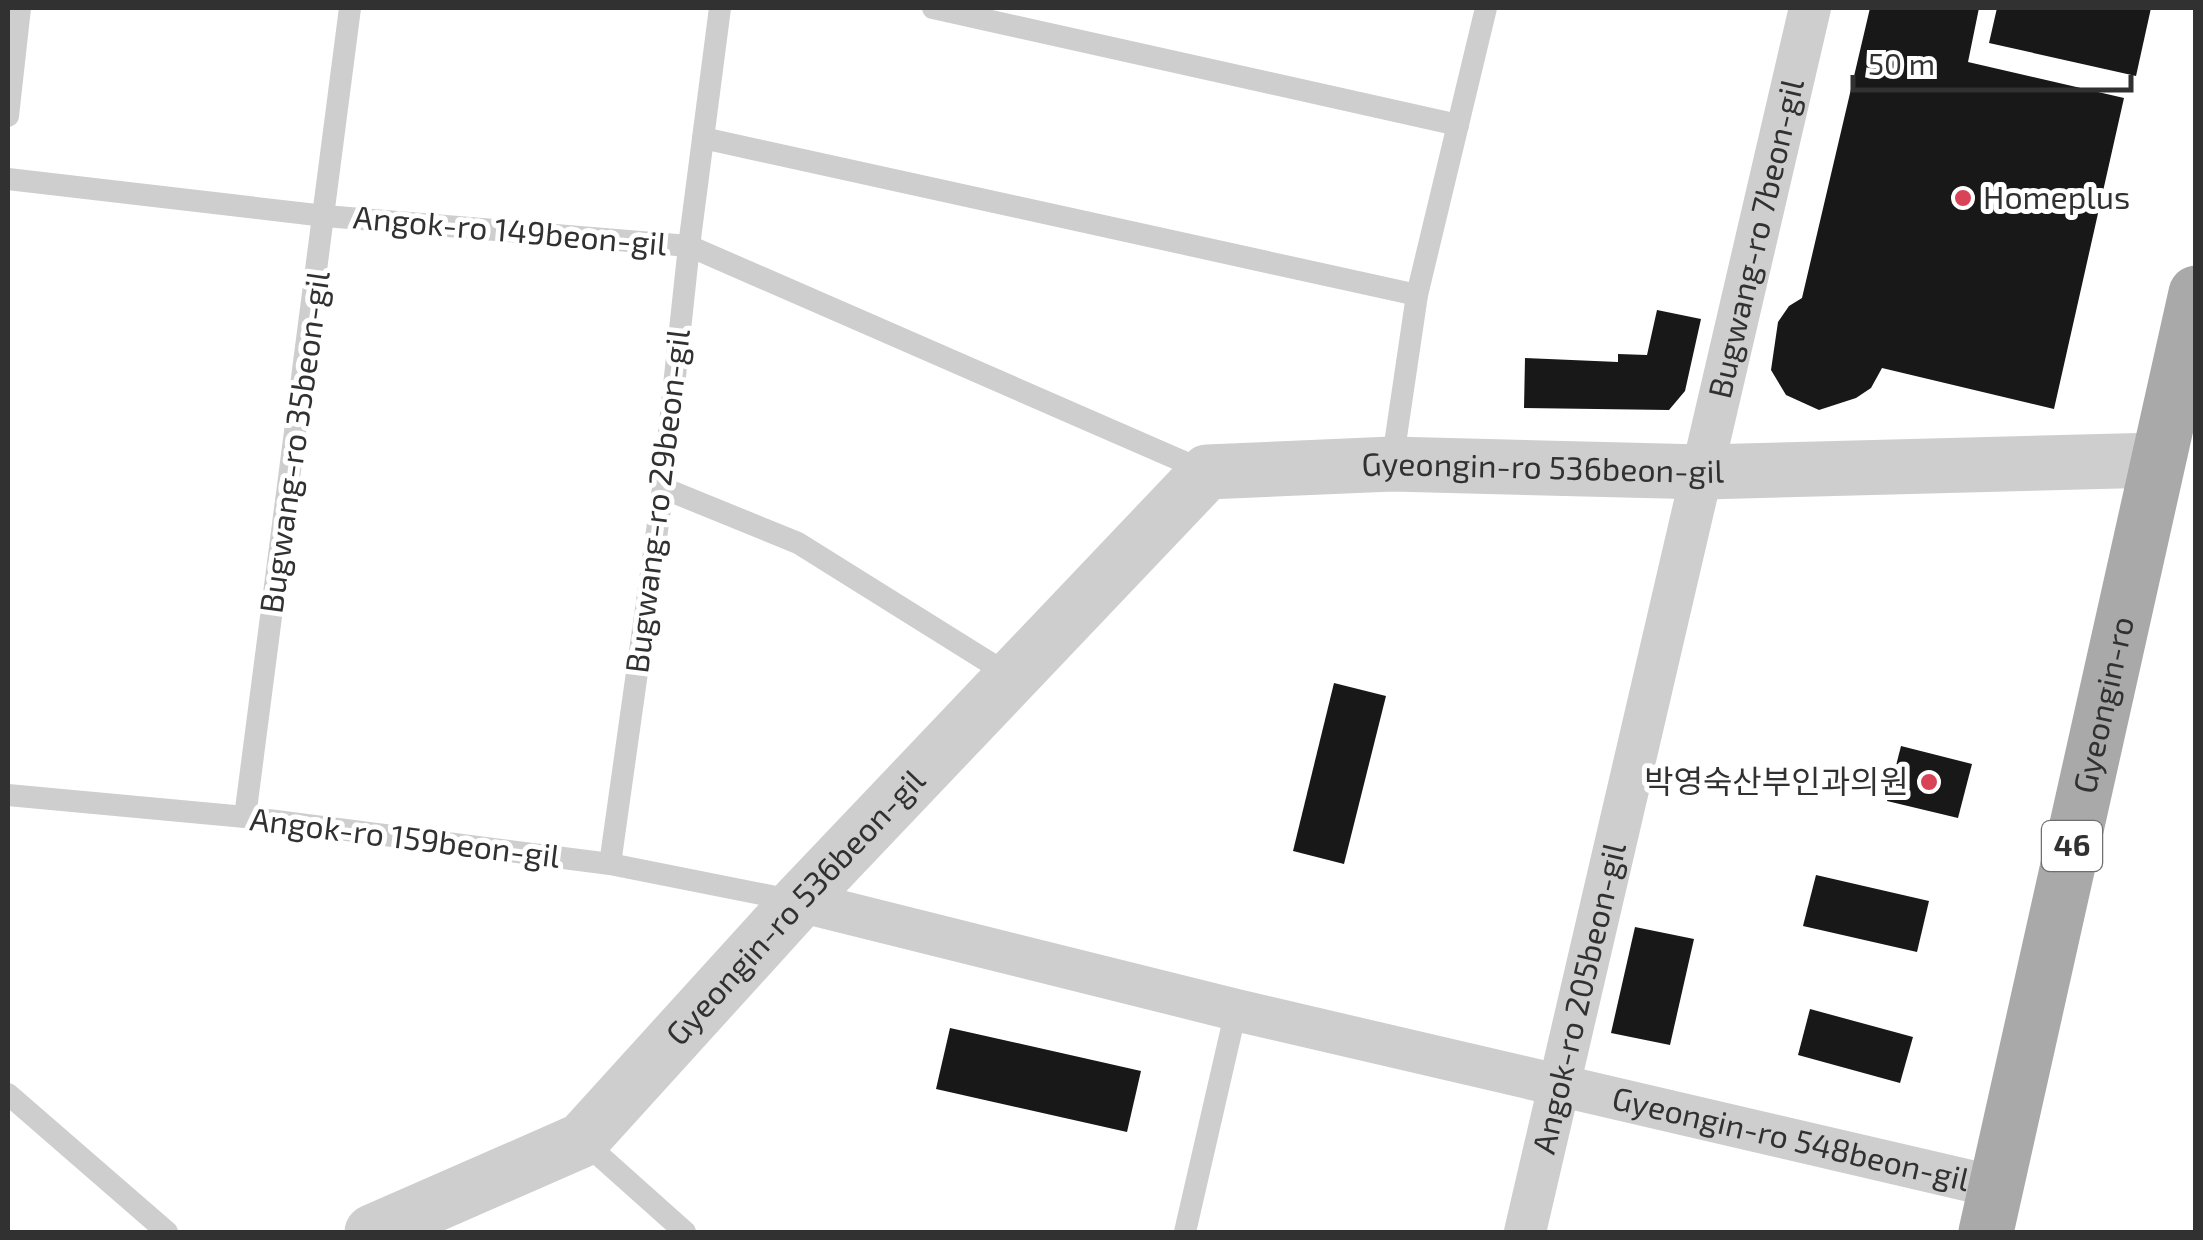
<svg xmlns="http://www.w3.org/2000/svg" width="2203" height="1240" font-family="'Exo 2','Noto Sans KR',sans-serif">
	<rect width="100%" height="100%" fill="#fff"/>
	<g fill="#181818">
		<path d="M1870,8H1979L1968,62L2124,98L2054,409L1882,368L1871,388L1856,398L1819,410L1786,395L1771,370L1778,322L1789,306L1802,298Z"/>
		<path d="M1997,8H2151L2136,76L1989,43Z"/>
		<path d="M1657,310L1701,319L1685,391L1669,410L1524,408L1525,358L1618,362V354L1647,355Z"/>
		<path d="M1334,683L1386,696L1344,864L1293,851Z"/>
		<path d="M1901,746L1972,764L1958,818L1887,801Z"/>
		<path d="M1816,875L1929,901L1917,952L1803,926Z"/>
		<path d="M1635,927L1694,939L1670,1045L1611,1033Z"/>
		<path d="M1810,1009L1913,1037L1900,1083L1798,1055Z"/>
		<path d="M950,1028L1141,1071L1127,1132L936,1089Z"/>
	</g>
	<g fill="none" stroke-linecap="round" stroke-linejoin="round">
		<g stroke="#cecece" stroke-width="22">
			<path d="M933,8L1458,125"/>
			<path d="M8,116L20,8"/>
			<path d="M703,138L1417,295"/>
			<path d="M8,179L325,216L689,246L1207,472"/>
			<path d="M1392,464L1417,295L1486,8"/>
			<path d="M663,488L798,543L1014,678"/>
			<path d="M8,795L245,817L610,864L796,901"/>
			<path d="M245,817L350,8"/>
			<path d="M610,864L663,488L689,246L720,8"/>
			<path d="M8,1094L167,1232"/>
			<path d="M582,1140L685,1232"/>
			<path d="M1185,1232L1236,1010"/>
		</g>
		<g stroke="#cecece" stroke-width="42">
			<path id="s1" d="M799,901L1236,1010L1996,1187"/>
			<path id="s2" d="M1525,1232L1810,8"/>
		</g>
		<path stroke="#cecece" stroke-width="55" id="s3" d="M372,1232L582,1140L799,901L1207,472L1392,464L1704,472L2158,460"/>
		<path stroke="#a9a9a9" stroke-width="55" id="s4" d="M1986,1232L2196,293"/>
	</g>
	<g fill="#d84358" stroke="#fff" stroke-width="4">
		<circle cx="1963" cy="198" r="10"/>
		<circle cx="1929" cy="782" r="10"/>
	</g>
	<g text-anchor="middle" stroke-width="10" stroke-linejoin="round" paint-order="stroke">
		<rect fill="#fff" stroke="#6f6f6f" stroke-width="2.5" x="2042" y="821" width="60" height="50" rx="8"/>
		<g font-size="30" font-weight="bold" fill="#313131">
			<text x="2072" y="856">46</text>
		</g>
		<g font-size="32" fill="#313131" stroke="#fff" text-anchor="start">
			<text x="1983" y="209">Homeplus</text>
			<text x="1909" y="793" text-anchor="end">박영숙산부인과의원</text>
		</g>
		<g font-size="32" fill="#313131" stroke="#fff">
			<text transform="translate(510 231) rotate(5)" y="11">Angok-ro 149beon-gil</text>
			<text dy="11" stroke="none"><textPath href="#s2" startOffset="1020">Bugwang-ro 7beon-gil</textPath></text>
			<text transform="translate(295 442) rotate(-82)" y="11">Bugwang-ro 35beon-gil</text>
			<text dy="11" stroke="none"><textPath href="#s3" startOffset="1480">Gyeongin-ro 536beon-gil</textPath></text>
			<text transform="translate(658 501) rotate(-83)" y="11">Bugwang-ro 29beon-gil</text>
			<text dy="11" stroke="none"><textPath href="#s4" startOffset="540">Gyeongin-ro</textPath></text>
			<text transform="translate(405 838) rotate(7)" y="11">Angok-ro 159beon-gil</text>
			<text dy="11" stroke="none"><textPath href="#s3" startOffset="545">Gyeongin-ro 536beon-gil</textPath></text>
			<text dy="11" stroke="none"><textPath href="#s2" startOffset="240">Angok-ro 205beon-gil</textPath></text>
			<text dy="11" stroke="none"><textPath href="#s1" startOffset="1020">Gyeongin-ro 548beon-gil</textPath></text>
		</g>
	</g>
	<rect width="2203" height="1240" fill="none" stroke="#313131" stroke-width="20"/>
	<path d="M1853 75v15h278v-15" fill="none" stroke="#313131" stroke-width="5"/>
	<text x="1868" y="75" font-size="30" fill="#313131" stroke="#ffffff" stroke-width="8" paint-order="stroke">50 m</text>
</svg>
